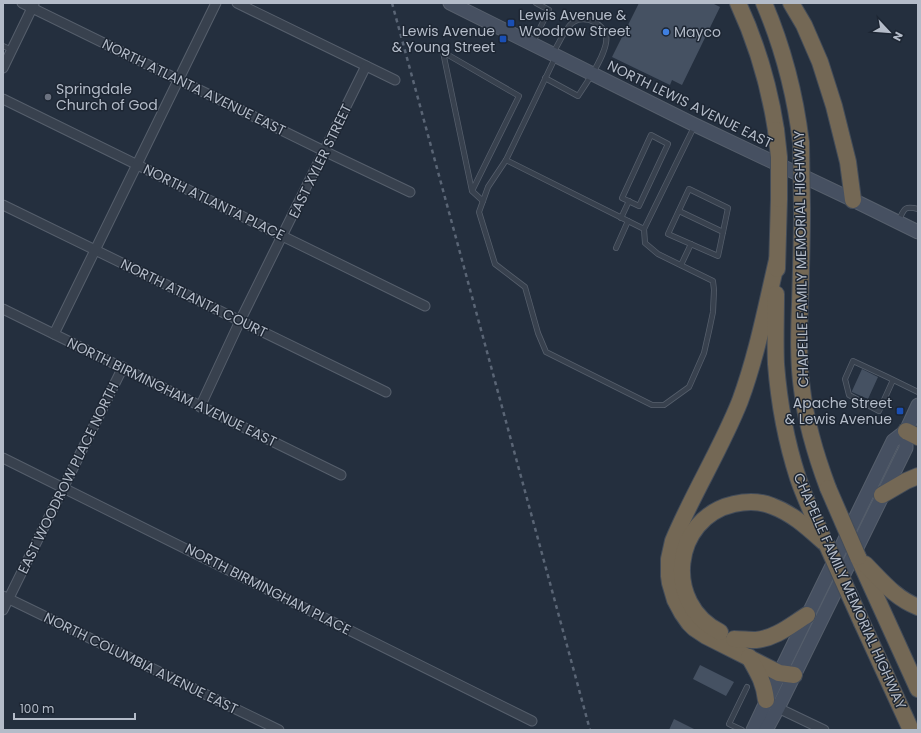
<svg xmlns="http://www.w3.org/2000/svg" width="921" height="733" font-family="Poppins,sans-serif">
	<rect width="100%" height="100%" fill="#242f3e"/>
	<g fill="#455162">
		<path d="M639,3H712L720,7L682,85L672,80L670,85L612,57Z"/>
		<path d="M862,369L878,377L868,399L852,392V391Z"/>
		<path d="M700,665L734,682L726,696L693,679Z"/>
		<path d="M674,719L696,730H669Z"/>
	</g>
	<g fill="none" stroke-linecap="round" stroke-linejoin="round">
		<g stroke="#565f6c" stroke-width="6">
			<g id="lane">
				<path d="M533,42L549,10L536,3"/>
				<path d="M3,46L12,50"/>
				<path d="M556,56L534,102L506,160L488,187L479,212L495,264L525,287L538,333L546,352L652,405H664L689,387L704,353L709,331L713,312L714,290L713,281L658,254L645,243L644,229L694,127"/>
				<path d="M545,78L578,96C586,84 610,50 606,35C605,30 599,24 594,22C587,18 577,18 571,24C565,29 558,45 553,53"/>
				<path d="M651,135L668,144L639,206L622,198Z"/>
				<path d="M506,160L644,229"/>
				<path d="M689,189L728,208L718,256L668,234Z"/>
				<path d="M472,191L519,96L443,52L472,191L483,201"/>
				<path d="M679,211L723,232"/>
				<path d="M621,218L629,201"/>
				<path d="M898,222C904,210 903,205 918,209"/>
				<path d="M616,248L628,221"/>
				<path d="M681,265L691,244"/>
				<path d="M893,380L879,411L849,395L845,379L853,361C875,371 896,381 918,392"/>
				<path d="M742,730L729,724L747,687"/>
			</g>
		</g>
		<g stroke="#565f6c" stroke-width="11">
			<g id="street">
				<path d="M22,3L324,151L410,192"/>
				<path d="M237,3L395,80"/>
				<path d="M3,68L34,4"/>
				<path d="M3,99L425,306"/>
				<path d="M3,205L386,392"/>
				<path d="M3,309L341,475"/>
				<path d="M54,334L216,3"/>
				<path d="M200,407L240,321L366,66"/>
				<path d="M3,458L532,721"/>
				<path d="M3,596L279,730"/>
				<path d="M3,610L123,367"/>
				<path d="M778,708L824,730"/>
			</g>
		</g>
		<g stroke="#565f6c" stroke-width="15">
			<g id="secondary">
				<path d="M450,3L695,125L853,200L918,232"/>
				<path d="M753,730L784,664L893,441L906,431L918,405"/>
				<path d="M766,730L778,708L906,448V431"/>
			</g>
		</g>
		<g stroke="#434c59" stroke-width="18">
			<g id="highway">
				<path d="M738,3C757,44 769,85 776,130"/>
				<path d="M764,3C784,50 795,93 801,143"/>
				<path d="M791,3L804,25L820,62L834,106L848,162L853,200"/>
				<path d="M802,210C802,241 801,272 800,304C799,332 798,361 802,389C806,423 816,456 828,488"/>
				<path d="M777,260C766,307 757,355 740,401C721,449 693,493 673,541L669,559V576L670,583L675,600L682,613L689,623L694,628L706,636L779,673L794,675"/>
				<path d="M777,269L779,199"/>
				<path d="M776,294C776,318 775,341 776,364C779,403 786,441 798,478C805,499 815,519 824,540"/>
				<path d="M906,431L918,437"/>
				<path d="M882,495L906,481L918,476"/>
				<path d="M858,557L918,689"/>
				<path d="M865,564C882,581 895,598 918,607"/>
				<path d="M862,623L911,730"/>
				<path d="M720,632C663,604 672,518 734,504C747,501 760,501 772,506C794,514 810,530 827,545"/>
				<path d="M734,639C741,639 749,640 756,640C776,638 791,625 807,615"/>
				<path d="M749,657C758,673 764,682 766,700"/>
			</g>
		</g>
		<use href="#lane" stroke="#38414e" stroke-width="4.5"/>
		<use href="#street" stroke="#38414e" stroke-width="9"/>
		<use href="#secondary" stroke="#465061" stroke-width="13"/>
		<use href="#highway" stroke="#746855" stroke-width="16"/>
		<path stroke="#5a6575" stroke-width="2.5" stroke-dasharray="4 4" stroke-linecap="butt" d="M392,3L590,730"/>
		<g stroke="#434c59" stroke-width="18" stroke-linecap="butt">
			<g id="highway-bridge">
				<path d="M776,130L779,157V199"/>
				<path d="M801,143L802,210"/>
				<path d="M828,488L858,557"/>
				<path d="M827,545L862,623"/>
			</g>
		</g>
		<use href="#highway-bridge" stroke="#746855" stroke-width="16"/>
	</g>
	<g fill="#1a4fb4" stroke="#1d2633" stroke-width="1.5">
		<rect x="507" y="19" width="8" height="8" rx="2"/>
		<rect x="499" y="35" width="8" height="8" rx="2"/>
		<rect x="896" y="407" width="8" height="8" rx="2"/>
	</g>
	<circle fill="#3f7fe0" stroke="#1d2633" stroke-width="1.5" cx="666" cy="32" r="4"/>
	<circle fill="#6b7280" stroke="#1d2633" stroke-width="1.5" cx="48" cy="97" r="4"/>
	<g text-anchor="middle" stroke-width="3" stroke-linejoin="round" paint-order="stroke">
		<g font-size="14" fill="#b4bcc9" stroke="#1d2633" text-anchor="start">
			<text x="519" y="20">Lewis Avenue &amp;<tspan x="519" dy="16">Woodrow Street</tspan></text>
			<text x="495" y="36" text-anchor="end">Lewis Avenue<tspan x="495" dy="16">&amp; Young Street</tspan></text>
			<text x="674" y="37">Mayco</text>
			<text x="56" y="94">Springdale<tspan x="56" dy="16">Church of God</tspan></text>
			<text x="892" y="408" text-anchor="end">Apache Street<tspan x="892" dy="16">&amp; Lewis Avenue</tspan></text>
		</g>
		<g font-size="14" fill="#b4bcc9" stroke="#1d2633">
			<text transform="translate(194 87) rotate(26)" y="5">NORTH ATLANTA AVENUE EAST</text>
			<text transform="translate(690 104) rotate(26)" y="5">NORTH LEWIS AVENUE EAST</text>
			<text transform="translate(320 161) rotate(-64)" y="5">EAST XYLER STREET</text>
			<text transform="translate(214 202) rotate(26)" y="5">NORTH ATLANTA PLACE</text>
			<text transform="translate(801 259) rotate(-91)" y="5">CHAPELLE FAMILY MEMORIAL HIGHWAY</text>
			<text transform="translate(194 298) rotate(26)" y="5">NORTH ATLANTA COURT</text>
			<text transform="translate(172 392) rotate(26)" y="5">NORTH BIRMINGHAM AVENUE EAST</text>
			<text transform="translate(68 478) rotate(-64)" y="5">EAST WOODROW PLACE NORTH</text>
			<text transform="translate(268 589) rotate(27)" y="5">NORTH BIRMINGHAM PLACE</text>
			<text transform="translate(850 591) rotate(66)" y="5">CHAPELLE FAMILY MEMORIAL HIGHWAY</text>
			<text transform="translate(141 663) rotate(26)" y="5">NORTH COLUMBIA AVENUE EAST</text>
		</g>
	</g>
	<rect width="921" height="733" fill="none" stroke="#b4bcc9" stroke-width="8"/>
	<g transform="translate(889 32) rotate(116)" stroke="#1d2633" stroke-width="3" paint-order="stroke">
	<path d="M0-3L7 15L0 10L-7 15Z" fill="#b4bcc9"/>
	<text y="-6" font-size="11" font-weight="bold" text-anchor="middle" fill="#b4bcc9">N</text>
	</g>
	<path d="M14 713v6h121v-6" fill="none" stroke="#b4bcc9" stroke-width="2"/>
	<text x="20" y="713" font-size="12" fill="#b4bcc9" stroke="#1d2633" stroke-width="3" paint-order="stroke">100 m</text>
</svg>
